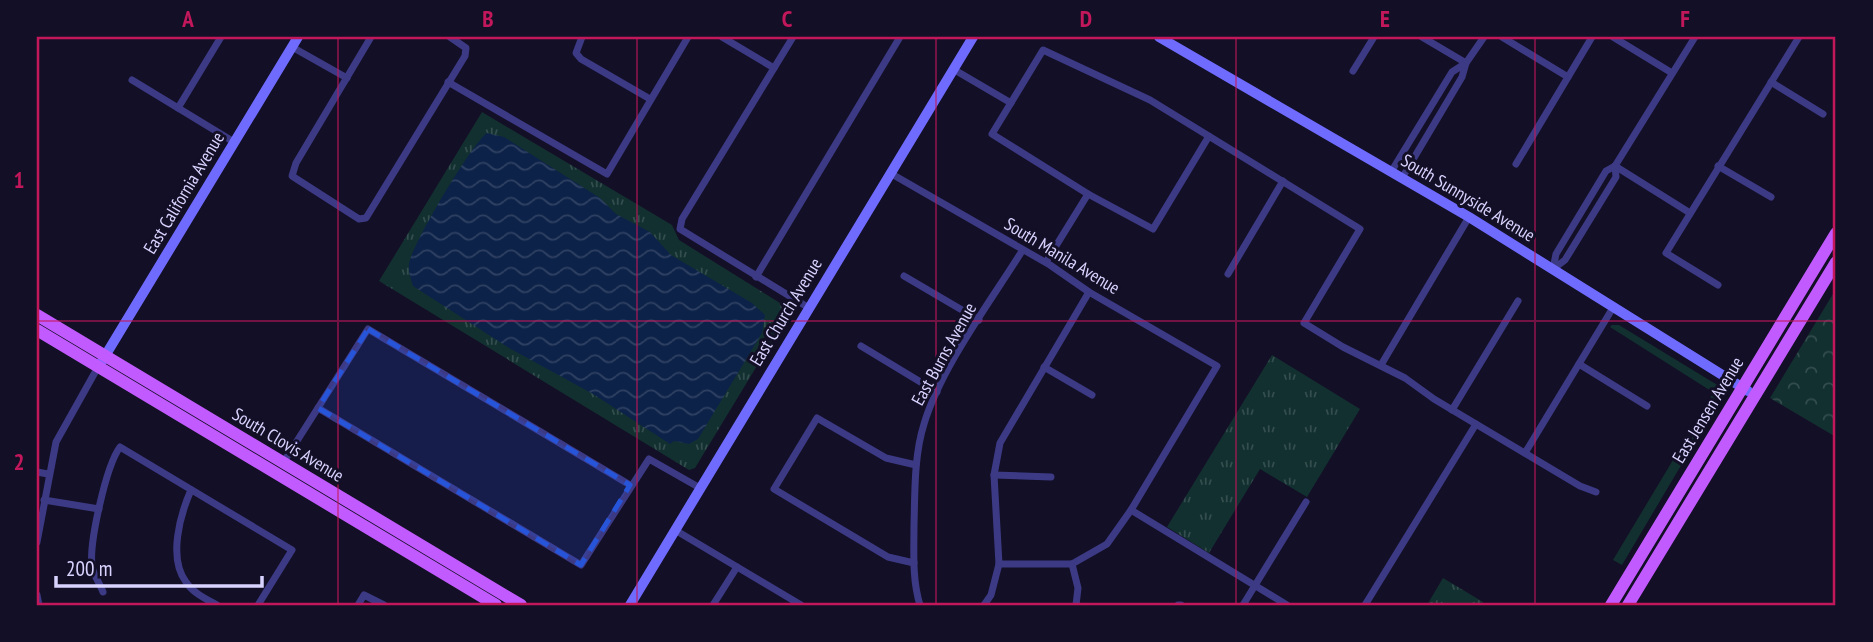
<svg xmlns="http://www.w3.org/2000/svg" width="1873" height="642" font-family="'PT Sans Narrow',sans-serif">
	<defs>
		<pattern id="grass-tufts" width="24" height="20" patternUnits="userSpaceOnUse" patternTransform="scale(1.75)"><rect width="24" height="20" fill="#12302f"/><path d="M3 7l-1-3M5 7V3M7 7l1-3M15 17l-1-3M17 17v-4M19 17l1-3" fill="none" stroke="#344d4e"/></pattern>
		<pattern id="forest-crowns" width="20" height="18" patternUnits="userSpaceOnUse" patternTransform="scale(1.75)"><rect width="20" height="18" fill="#12302f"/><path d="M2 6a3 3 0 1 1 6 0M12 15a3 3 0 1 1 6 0" fill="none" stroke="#344d4e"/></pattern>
		<pattern id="water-waves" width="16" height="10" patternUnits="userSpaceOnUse" patternTransform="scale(1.75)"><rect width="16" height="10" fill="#0c2248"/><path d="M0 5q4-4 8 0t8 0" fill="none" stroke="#2f4163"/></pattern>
	</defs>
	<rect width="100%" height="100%" fill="#130f26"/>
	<g fill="url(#grass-tufts)">
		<path d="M482,112L672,225L679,240L788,308L789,313L695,468L689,470L379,281Z"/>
		<path d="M1272,355L1360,409L1307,497L1260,469L1209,553L1167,527Z"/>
		<path d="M1443,578L1483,602L1481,605H1427Z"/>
	</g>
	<path fill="url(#forest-crowns)" d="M1836,289V437L1770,398Z"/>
	<path fill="#12302f" d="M1612,325H1619L1719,386L1724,393L1622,565L1613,560L1712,395L1711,391L1610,327Z"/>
	<path fill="url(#water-waves)" d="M487,133L504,137L600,198L616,214L650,232L671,255L752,303L765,315L762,333L698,439L689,444L674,441L670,444L593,394L509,348L413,286C411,279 408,272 409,264C411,246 472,143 487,133Z"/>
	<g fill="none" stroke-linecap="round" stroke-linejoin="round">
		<g stroke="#3d3a85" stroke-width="7">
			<path d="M371,37L296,163L292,176L359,219L366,218L465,56L466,48L450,37"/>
			<path d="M582,37L576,53L581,59L650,99"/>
			<path d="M722,37L774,68"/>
			<path d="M793,37L682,219L680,229L809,308"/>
			<path d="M1422,37L1466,63L1484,37"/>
			<path d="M1502,37L1568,77"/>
			<path d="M1613,37L1672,73"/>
			<path d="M292,47L347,78"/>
			<path d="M953,69L1011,103"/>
			<path d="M1353,71L1374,37"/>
			<path d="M132,80L234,142"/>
			<path d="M448,82L607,174L688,37"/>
			<path d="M1771,82L1823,114"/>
			<path d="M178,108L221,37"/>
			<path d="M1209,136L1153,229L1088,194L992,134L1043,50L1150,100L1360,229L1304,323L1343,347L1405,378L1434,399L1580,486L1596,492"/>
			<path d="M1516,164L1592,37"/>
			<path d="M1615,166L1690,213"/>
			<path d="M1718,166L1771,197"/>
			<path d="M1391,172L1452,72L1466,63L1462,77L1402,178"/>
			<path d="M890,173L1050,265L1089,292L1217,366L1131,510L1107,544L1072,564H999"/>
			<path d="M1046,262L1088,194"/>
			<path d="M1553,269L1556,254L1606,171L1615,166L1695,37"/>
			<path d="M1553,269L1565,260L1616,177L1615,166"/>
			<path d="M1228,274L1283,181"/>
			<path d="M904,276L979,320"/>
			<path d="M756,277L900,37"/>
			<path d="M1718,285L1666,253L1799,37"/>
			<path d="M861,346L937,392"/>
			<path d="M1579,364L1647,406"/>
			<path d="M1381,365L1469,217"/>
			<path d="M1044,367L1092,395"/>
			<path d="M318,408L581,565L649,459L700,488"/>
			<path d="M1452,410L1518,301"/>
			<path d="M1525,453L1614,306"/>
			<path d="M283,463L368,329L630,485"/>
			<path d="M37,472L48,474"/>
			<path d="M994,475L1051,477"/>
			<path d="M191,490C180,515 168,558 186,582C193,593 206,599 217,605"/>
			<path d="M44,500L99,509"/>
			<path d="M1131,510L1287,605"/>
			<path d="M675,530L801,605"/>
			<path d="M37,542L56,442L98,367"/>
			<path d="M914,563L888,557L774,489L817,418L886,458L916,465"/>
			<path d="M1072,564L1078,588L1076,605"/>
			<path d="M103,592C100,584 93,574 92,566C89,543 106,466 120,447L292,550L258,605"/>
			<path d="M37,595L39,605"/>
			<path d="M358,605L364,595L384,605"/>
			<path d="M713,605L737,567"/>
			<path d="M920,605C912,580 914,551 914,525C915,491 914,456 924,424C941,367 991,301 1022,251"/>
			<path d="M984,605L991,595L999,564L994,475L1000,443L1089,292"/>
			<path d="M1178,605H1181"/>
			<path d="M1243,605L1306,502"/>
			<path d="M1365,605L1476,424"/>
		</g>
		<g stroke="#6f6bff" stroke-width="10">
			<path d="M1159,37L1469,217L1748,391"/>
			<path d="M102,361L298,37"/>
			<path d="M630,605L973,37"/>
		</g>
		<g stroke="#c25bff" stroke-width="12">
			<path d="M37,315L521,605"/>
			<path d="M37,330L496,605"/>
			<path d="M1611,605L1836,233"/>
			<path d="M1628,605L1836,262"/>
		</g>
	</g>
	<path fill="#2655da" fill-opacity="0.2" stroke="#2655da" stroke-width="5" stroke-dasharray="14 9" stroke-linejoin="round" d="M368,329L630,485L581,565L318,408Z"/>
	<path fill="none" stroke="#c2185b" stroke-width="2" stroke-opacity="0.55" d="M338,37V605M637,37V605M936,37V605M1236,37V605M1535,37V605M37,321H1836"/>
	<g text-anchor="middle" stroke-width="6" stroke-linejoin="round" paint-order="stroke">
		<g font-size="18" fill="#d9d4ff" stroke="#130f26">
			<text transform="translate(184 193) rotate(-59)" y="6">East California Avenue</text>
			<text transform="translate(1468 198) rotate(31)" y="6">South Sunnyside Avenue</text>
			<text transform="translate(1062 256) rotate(31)" y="6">South Manila Avenue</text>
			<text transform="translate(786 312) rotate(-59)" y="6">East Church Avenue</text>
			<text transform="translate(944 354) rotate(-61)" y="6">East Burns Avenue</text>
			<text transform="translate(1708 410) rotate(-59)" y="6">East Jensen Avenue</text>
			<text transform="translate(288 445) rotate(31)" y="6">South Clovis Avenue</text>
		</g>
	</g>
	<rect width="1873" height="642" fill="none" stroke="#130f26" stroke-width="77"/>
	<path d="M56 576v10h206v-10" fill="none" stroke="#d9d4ff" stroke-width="3.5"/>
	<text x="66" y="576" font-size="21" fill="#d9d4ff" stroke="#130f26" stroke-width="5" paint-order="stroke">200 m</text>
	<rect x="38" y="38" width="1796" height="566" fill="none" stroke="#c2185b" stroke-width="2.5"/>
	<g font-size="23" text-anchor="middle" font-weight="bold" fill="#c2185b">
		<text x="188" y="27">A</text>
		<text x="488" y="27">B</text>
		<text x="787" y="27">C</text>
		<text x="1086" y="27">D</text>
		<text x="1385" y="27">E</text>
		<text x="1685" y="27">F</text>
		<text x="19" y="188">1</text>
		<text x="19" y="470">2</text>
	</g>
</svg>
